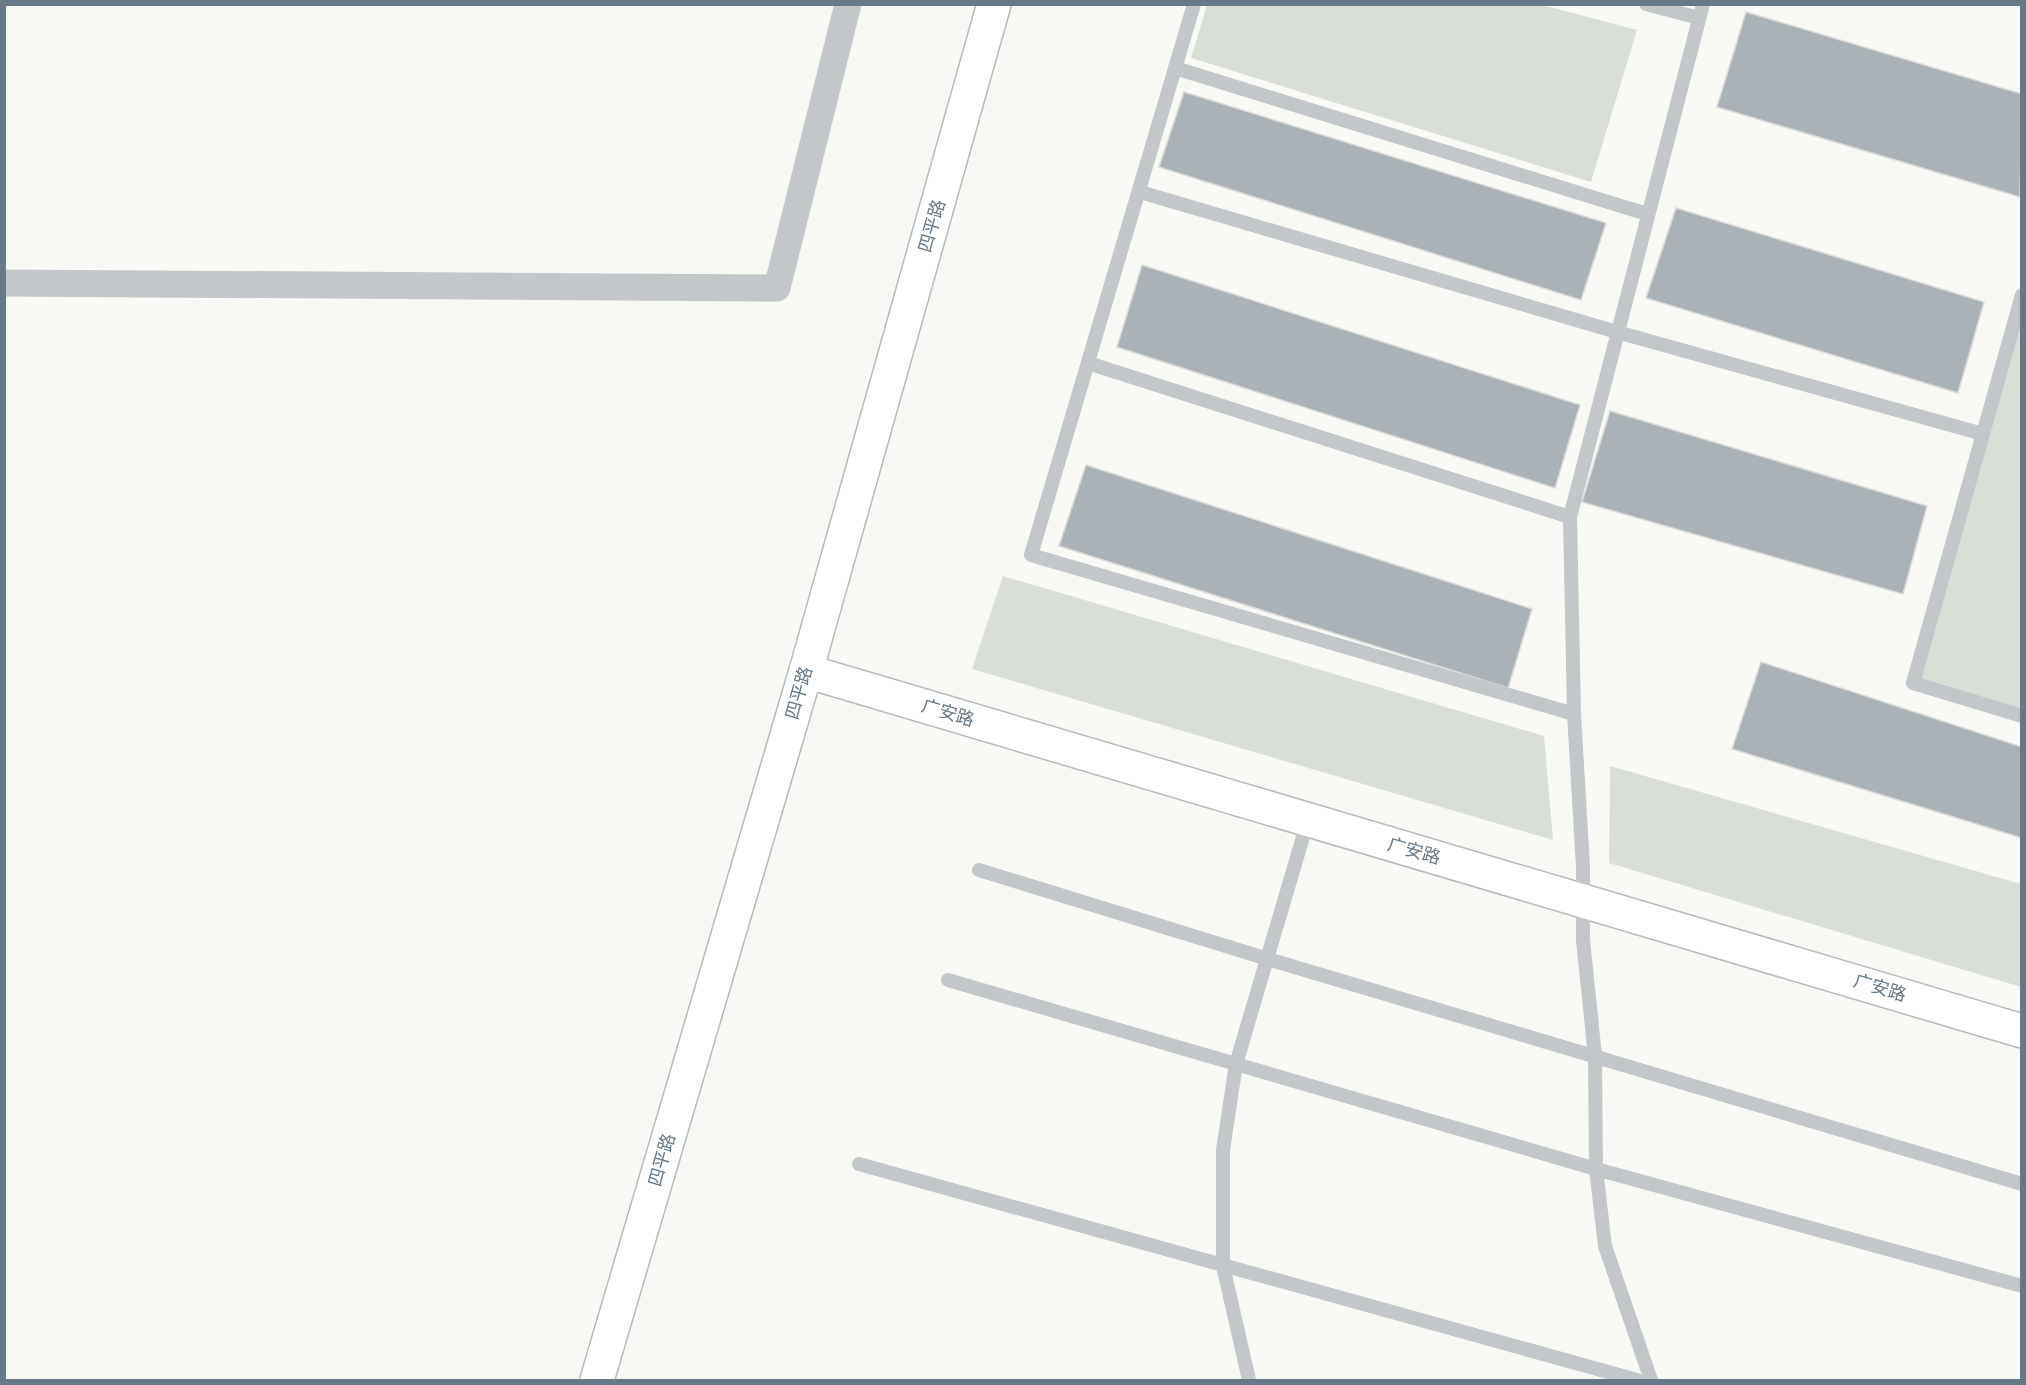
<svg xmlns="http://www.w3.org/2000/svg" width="2026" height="1385" font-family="'PT Sans','Noto Sans SC',sans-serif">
	<rect width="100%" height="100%" fill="#f8f8f5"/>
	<g fill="#d9dfd6">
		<path d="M1207,5H1543L1637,30L1591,182L1191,58Z"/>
		<path d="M2021,295V716L1913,683Z"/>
		<path d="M1003,576L1544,736L1553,840L972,669Z"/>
		<path d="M1610,766L2021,884V987L1609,863Z"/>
	</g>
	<g fill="#aab2b8" stroke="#d9d9d7" stroke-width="1.5">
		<path d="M1746,12L2022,94L2020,197L1717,107Z"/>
		<path d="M1184,92L1606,223L1581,300L1159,167Z"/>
		<path d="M1676,208L1984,302L1958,393L1646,298Z"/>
		<path d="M1142,265L1580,405L1555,488L1117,347Z"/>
		<path d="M1610,411L1927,506L1903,594L1582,502Z"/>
		<path d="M1086,465L1532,609L1508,688L1059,546Z"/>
		<path d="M1761,662L2022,747V838L1732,749Z"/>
	</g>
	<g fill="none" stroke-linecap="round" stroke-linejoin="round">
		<g stroke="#b5bbbf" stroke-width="36">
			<g id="secondary">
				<path d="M806,671C1211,791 1617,909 2022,1031"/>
				<path d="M597,1380L806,671L994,4"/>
			</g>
		</g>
		<g stroke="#c3c7ca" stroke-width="14">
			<path d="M1194,4L1031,555L1574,714"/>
			<path d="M1646,4L1699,18"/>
			<path d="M1175,68L1647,214"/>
			<path d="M1140,192L1617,332L1983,434"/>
			<path d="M2022,295L1913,683L2022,716"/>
			<path d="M1088,363L1570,517"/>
			<path d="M979,870L1268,959L2022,1184"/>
			<path d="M948,980L1596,1169L2022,1286"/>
			<path d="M859,1164L1637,1380"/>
			<path d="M1249,1380L1223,1266V1150L1236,1064L1308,820"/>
			<path d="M1651,1380L1605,1246L1596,1169L1595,1056L1583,940V867L1574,714L1570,517L1703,4"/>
		</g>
		<path stroke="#c3c7ca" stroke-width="27" d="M4,283L777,288L848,4"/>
		<use href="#secondary" stroke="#fff" stroke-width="33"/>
	</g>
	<g text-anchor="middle" stroke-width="6" stroke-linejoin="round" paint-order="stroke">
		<g font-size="18" fill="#677986" stroke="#fff">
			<text transform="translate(932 226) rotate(-74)" y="6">四平路</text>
			<text transform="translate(799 693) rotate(-74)" y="6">四平路</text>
			<text transform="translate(948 713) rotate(17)" y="6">广安路</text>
			<text transform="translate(1414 851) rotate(16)" y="6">广安路</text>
			<text transform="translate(1880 988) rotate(17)" y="6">广安路</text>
			<text transform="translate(662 1160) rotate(-74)" y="6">四平路</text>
		</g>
	</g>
	<rect width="2026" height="1385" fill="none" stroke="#677986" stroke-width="12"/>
</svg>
